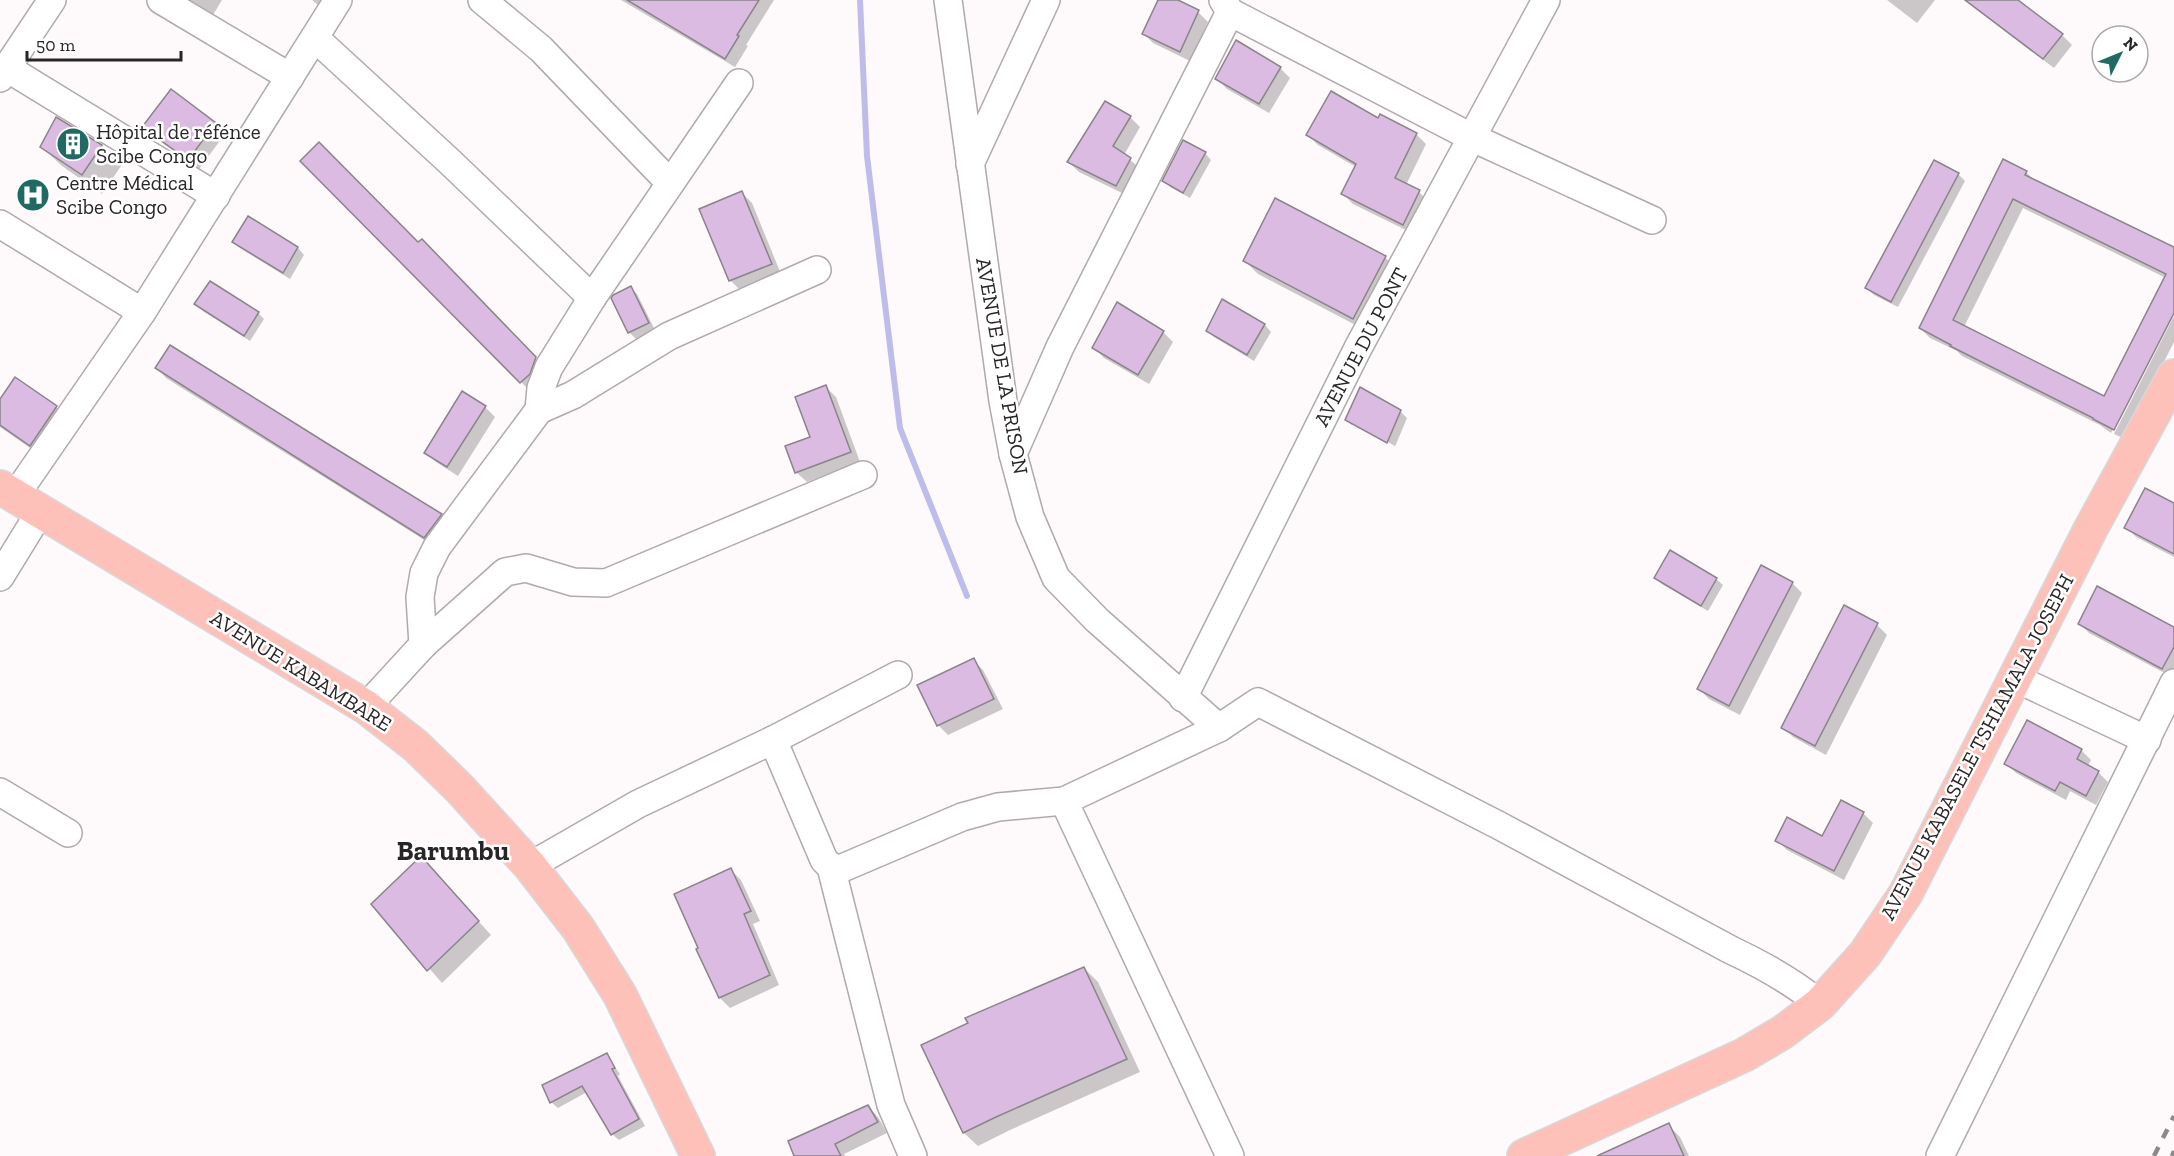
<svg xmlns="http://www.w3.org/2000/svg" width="2174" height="1156" font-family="'Zilla Slab',serif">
	<rect width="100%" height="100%" fill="#fef9fb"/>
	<g fill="#0003" fill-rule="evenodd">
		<path d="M187,0H222L213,15Z"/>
		<path d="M312,0H322L318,5Z"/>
		<path d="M621,0H774L746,45L748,46L735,67Z"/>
		<path d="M1159,0H1174L1198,12L1208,22L1190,61L1153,43L1143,33Z"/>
		<path d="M1887,0H1935L1917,23Z"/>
		<path d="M1964,0H2016L2062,35L2072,45L2054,68Z"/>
		<path d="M1280,68L1290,78L1269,113L1227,89L1217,79Z"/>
		<path d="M1130,117L1140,127L1124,155L1141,169L1126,195L1079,172L1069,162Z"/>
		<path d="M57,119L102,146L121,166L102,194L62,166L42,147Z"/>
		<path d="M1379,120L1416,134L1426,144L1406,185L1419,192L1429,202L1414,234L1353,204L1343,194L1356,167L1318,145L1308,135Z"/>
		<path d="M215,124L225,134L199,169L154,137L144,127Z"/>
		<path d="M1205,153L1211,160L1190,198L1170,187L1164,180Z"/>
		<path d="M302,161L418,244L422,241L546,369L531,392Z"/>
		<path d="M1934,162L1958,174L1965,181L1898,307L1874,295L1867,288Z"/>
		<path d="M2026,172L2035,181L2174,252V309L2111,433L2100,425L1962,356L1957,351L1930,338L1920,328ZM2023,208L2166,278L2105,398L1964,327Z"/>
		<path d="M742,193L752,203L781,274L740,290L730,280Z"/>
		<path d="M249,218L298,248L304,255L290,279L240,248L234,242Z"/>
		<path d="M1385,257L1398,271L1367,331L1258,274L1244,260Z"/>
		<path d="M631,288L637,294L655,330L636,339L629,332L613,298Z"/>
		<path d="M1222,301L1265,325L1271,332L1254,361L1214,337L1208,331Z"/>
		<path d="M196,304L258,313L264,319L250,341L203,311Z"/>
		<path d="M1118,304L1163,332L1173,342L1149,384L1104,358L1094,348Z"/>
		<path d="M2174,316V342L2125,439L2114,434Z"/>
		<path d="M157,368L441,515L450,524L434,546L166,378Z"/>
		<path d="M16,379L56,407L66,417L40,455L0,427V402Z"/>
		<path d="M826,387L836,397L860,462L807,482L796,472L812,438Z"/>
		<path d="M1361,389L1400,411L1407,418L1394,449L1395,446L1352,422V425L1347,420Z"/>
		<path d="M485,407L495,417L458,476L436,462L426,452Z"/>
		<path d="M2174,505V557L2136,537L2126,527Z"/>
		<path d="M1761,567L1792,583L1802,593L1740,715L1709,699L1699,689Z"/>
		<path d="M1656,578L1716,579L1723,585L1708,611L1662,584Z"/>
		<path d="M1844,608L1877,625L1887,635L1826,755L1793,737L1783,727Z"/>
		<path d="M2079,623L2174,628V678L2089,633Z"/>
		<path d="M973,660L983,670L1003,709L948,735L938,725L919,686Z"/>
		<path d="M2081,750L2091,760L2088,766L2098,772L2108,782L2096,805L2070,791L2066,800L2016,773L2006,763Z"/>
		<path d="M1842,802L1863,813L1873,823L1844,880L1787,850L1777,840L1823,838Z"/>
		<path d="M731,870L741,880L760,921L753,924L779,985L730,1008L720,998L698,950Z"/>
		<path d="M434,872L491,935L442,983L373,904Z"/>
		<path d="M1084,968L1098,982L1140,1072L1010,1130L978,1146L964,1133L923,1046Z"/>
		<path d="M606,1055L620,1074L618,1076L645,1126L619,1140L612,1134L587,1092L558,1108L551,1102Z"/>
		<path d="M868,1107L878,1117L887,1133L844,1154L845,1156H795Z"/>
		<path d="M1668,1125L1680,1137L1689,1156H1600Z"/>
	</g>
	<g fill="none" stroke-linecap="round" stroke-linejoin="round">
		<path stroke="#bebcea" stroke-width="6" d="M860,0L867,156L900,428L967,596"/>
	</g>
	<g fill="#dbbbe2" stroke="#888489" stroke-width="1.5" fill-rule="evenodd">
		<path d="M627,0H759L737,35L739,36L725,59Z"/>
		<path d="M1158,0H1178L1199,10L1180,52L1142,34Z"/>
		<path d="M1965,0H2018L2063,34L2043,59Z"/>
		<path d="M1236,40L1281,67L1259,104L1215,79Z"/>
		<path d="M171,89L216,123L188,160L142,127Z"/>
		<path d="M1331,91L1378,118L1380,114L1417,133L1395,178L1420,190L1403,225L1341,194L1356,164L1306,135Z"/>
		<path d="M1105,101L1131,116L1113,146L1131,158L1116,186L1067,162Z"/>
		<path d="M56,117L102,145L82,175L40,147Z"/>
		<path d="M1183,140L1206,152L1183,193L1162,181Z"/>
		<path d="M319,142L418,242L422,239L536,357L530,374L520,383L300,161Z"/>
		<path d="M2003,159L2027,171L2025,175L2174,247V313L2114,430L2093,419V418L1950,346L1951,345L1919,328ZM2013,199L2166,274L2104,396L1953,320Z"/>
		<path d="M1934,160L1959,173L1891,302L1865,288Z"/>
		<path d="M742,191L772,264L729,281L699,209Z"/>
		<path d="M1275,198L1386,256L1353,319L1243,261Z"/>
		<path d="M248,216L298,247L283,273L232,242Z"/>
		<path d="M210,281L259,312L244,336L194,304Z"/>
		<path d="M631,286L649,323L628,333L611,298L613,295Z"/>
		<path d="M1222,299L1265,324L1247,355L1206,331Z"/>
		<path d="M1117,302L1164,331L1138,375L1092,348Z"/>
		<path d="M170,345L328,444L442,514L424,538L332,480L155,368Z"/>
		<path d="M15,377L57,406L30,446L0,425V399Z"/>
		<path d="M826,385L851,452L795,473L785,446L810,437L795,397Z"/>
		<path d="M1360,387L1401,410L1387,443L1345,420Z"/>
		<path d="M462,391L486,406L447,467L424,453Z"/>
		<path d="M2145,488L2174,503V554L2124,528Z"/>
		<path d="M1670,550L1717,578L1701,606L1654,578Z"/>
		<path d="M1761,565L1793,582L1729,706L1697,689Z"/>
		<path d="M2097,586L2174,627V647L2162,669L2078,624Z"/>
		<path d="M1844,605L1878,623L1815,746L1781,728Z"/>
		<path d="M974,658L994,699L937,726L917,685Z"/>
		<path d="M2027,720L2082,749L2077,759L2099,771L2086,796L2060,782L2055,791L2004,764Z"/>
		<path d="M1841,800L1864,812L1834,871L1775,841L1787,817L1822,836Z"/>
		<path d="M421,856L479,921L427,971L371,904Z"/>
		<path d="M731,868L751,911L744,914L770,975L719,998L696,949L698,948L674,894Z"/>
		<path d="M1084,967L1127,1059L996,1117L963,1133L921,1045L968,1023L965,1018Z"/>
		<path d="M607,1053L615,1068L612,1069L639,1119L611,1135L582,1086L550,1103L542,1085Z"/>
		<path d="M868,1105L878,1122L835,1144L841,1156H794L788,1141Z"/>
		<path d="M1669,1123L1684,1156H1597Z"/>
	</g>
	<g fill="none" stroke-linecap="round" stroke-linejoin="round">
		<g stroke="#b1a9ac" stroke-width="30">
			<g id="minor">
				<path d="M161,0L290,77"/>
				<path d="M482,0L541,49L670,183"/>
				<path d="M948,0L1003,401L1013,454L1030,517L1056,578L1097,620L1219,728"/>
				<path d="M1223,0L1230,12L1473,138L1652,220"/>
				<path d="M315,38L449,161L592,298"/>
				<path d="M7,68L216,196"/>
				<path d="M0,78L52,0"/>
				<path d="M970,164L1046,0"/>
				<path d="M0,224L142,312"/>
				<path d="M539,410L541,388L549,367L592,298L739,83"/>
				<path d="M1013,454L1060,347L1230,12"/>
				<path d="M15,496L142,312L338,0"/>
				<path d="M0,577L40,512"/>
				<path d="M423,645L420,597L424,573L437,547L539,410L573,395L669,336L817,270"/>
				<path d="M2015,678L2147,740"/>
				<path d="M1183,698L1358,348L1546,0"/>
				<path d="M366,707L423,645L505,572L526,568L573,582L606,583L863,475"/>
				<path d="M773,740L824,860L831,867L891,1105L913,1156"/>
				<path d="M0,792L68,833"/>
				<path d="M1064,801L1230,1156"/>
				<path d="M530,866L638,804L773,740L898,675"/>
				<path d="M831,867L840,869L962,817L998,807L1064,801L1219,728L1258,702L1500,826L1731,950C1763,965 1792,981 1820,1004"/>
				<path d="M1940,1156L2174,683"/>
			</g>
		</g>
		<g stroke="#d8d8d8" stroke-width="36">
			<g id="major">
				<path d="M0,487L366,707L416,746L460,789L530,866L578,928L620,995L698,1156"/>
				<path d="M1524,1156L1744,1055L1783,1032L1820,1004L1865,954L1906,893L2090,530L2174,376"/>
			</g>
		</g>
		<use href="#minor" stroke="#fff" stroke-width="27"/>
		<use href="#major" stroke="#fec1ba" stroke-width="33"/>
		<g stroke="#8d898b" stroke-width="4.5" stroke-dasharray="10 10" stroke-linecap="butt">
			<path d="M2154,1156L2174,1116"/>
			<path d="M2172,1156L2174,1151"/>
		</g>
	</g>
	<defs>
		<g id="building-disc" transform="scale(1.725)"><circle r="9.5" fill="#206a63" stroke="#fff"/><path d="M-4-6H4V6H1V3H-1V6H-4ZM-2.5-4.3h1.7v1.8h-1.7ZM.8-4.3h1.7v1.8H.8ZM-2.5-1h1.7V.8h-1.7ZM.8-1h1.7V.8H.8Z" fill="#fff"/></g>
		<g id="hospital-disc" transform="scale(1.725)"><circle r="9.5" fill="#206a63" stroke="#fff"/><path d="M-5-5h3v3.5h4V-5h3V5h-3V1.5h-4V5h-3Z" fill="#fff"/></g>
	</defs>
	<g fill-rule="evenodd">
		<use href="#building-disc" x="73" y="144"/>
		<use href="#hospital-disc" x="33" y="195"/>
	</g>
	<g text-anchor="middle" stroke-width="5" stroke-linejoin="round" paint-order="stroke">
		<g font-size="21" fill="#282526" stroke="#fff" text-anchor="start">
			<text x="96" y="139">Hôpital de réfénce<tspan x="96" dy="24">Scibe Congo</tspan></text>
			<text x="56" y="190">Centre Médical<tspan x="56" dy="24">Scibe Congo</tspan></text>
		</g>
		<g font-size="21" fill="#282526" stroke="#fff">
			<text transform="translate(1361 347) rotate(-62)" y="7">AVENUE DU PONT</text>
			<text transform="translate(1002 366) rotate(80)" y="7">AVENUE DE LA PRISON</text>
			<text transform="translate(301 671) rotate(32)" y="7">AVENUE KABAMBARE</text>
			<text transform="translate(1977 747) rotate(-62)" y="7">AVENUE KABASELE TSHIAMALA JOSEPH</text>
		</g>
		<g font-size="27" font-weight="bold" fill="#282526" stroke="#fff">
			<text x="453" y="860">Barumbu</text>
		</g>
	</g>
	<g transform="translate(2120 54) rotate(47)"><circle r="28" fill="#ffffff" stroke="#a9a8a8" stroke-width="1.5"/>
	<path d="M0-4.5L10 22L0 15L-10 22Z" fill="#206a63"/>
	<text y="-9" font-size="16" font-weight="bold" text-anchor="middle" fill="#282526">N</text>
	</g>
	<path d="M27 51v9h154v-9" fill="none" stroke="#282526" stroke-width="3"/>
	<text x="36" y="51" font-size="18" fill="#282526" stroke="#ffffff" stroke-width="4.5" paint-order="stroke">50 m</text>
</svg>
